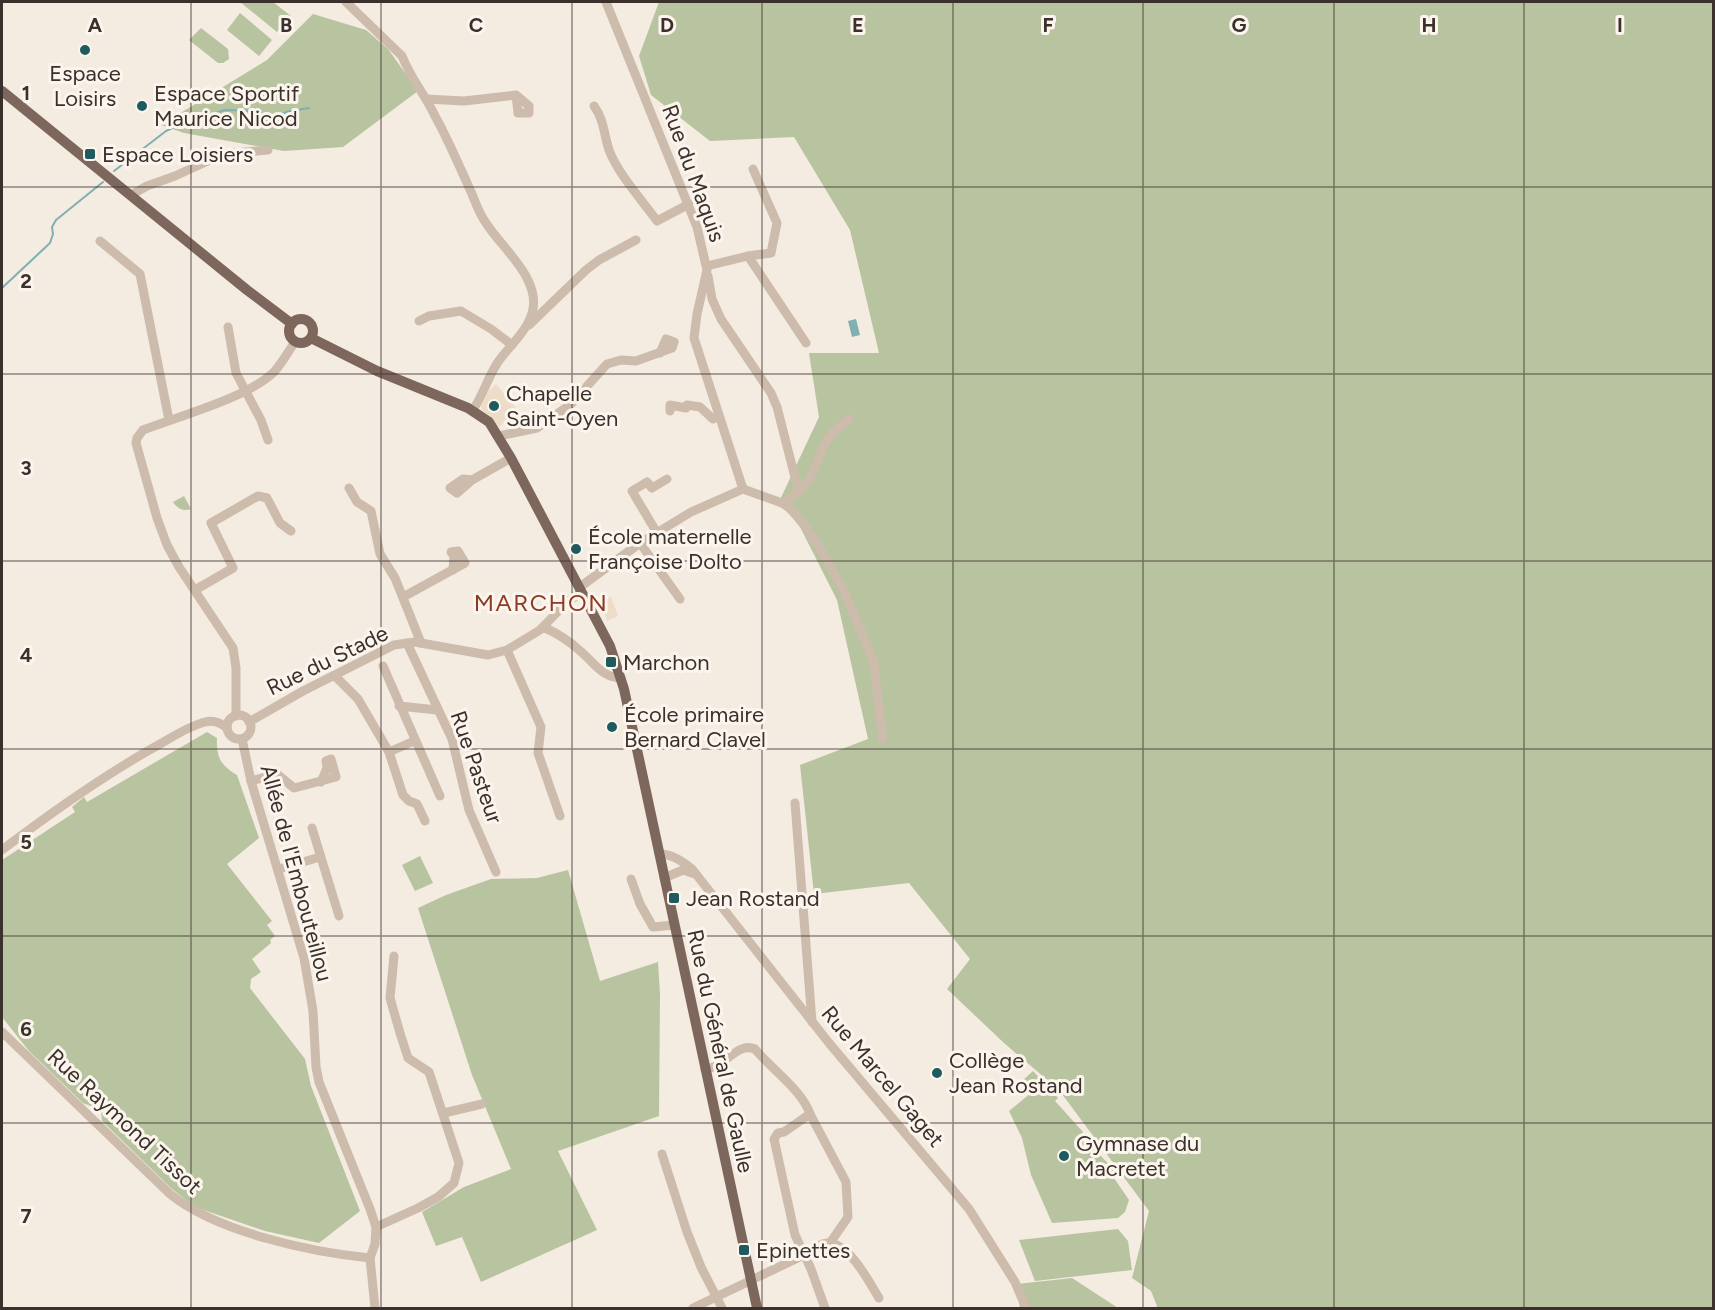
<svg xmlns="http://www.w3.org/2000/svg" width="1715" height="1310" font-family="Figtree,sans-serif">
	<rect width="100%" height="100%" fill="#f4ebe1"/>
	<g fill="#b8c4a0">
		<path d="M240,2H273L291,16L277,32Z"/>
		<path d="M659,2H1713V1308H1156L1157,1306L1151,1291L1132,1278L1149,1211L1059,1090L1004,1043L947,989L970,959L909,883L814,894L800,765L868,739L837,600L797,521L778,504L819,417L809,353H879L850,230L794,137L710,141L651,95L639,56Z"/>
		<path d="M240,13L272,40L259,56L227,30Z"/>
		<path d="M313,14L366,30L388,49L418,91L343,147L284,151L184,133L161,125L267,60Z"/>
		<path d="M201,28L228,49L229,59L223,63H218L189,40Z"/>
		<path d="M184,496L191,509C183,512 177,508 173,502Z"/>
		<path d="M207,732L217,738C216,757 221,766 237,775L259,838L227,864L272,921L267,925L275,936L270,940L271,943L252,959L261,972L251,979L250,988L305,1059L311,1086L360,1211L319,1243L265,1231L195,1207L172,1189L102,1121L101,1110L83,1103L29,1051L2,1017V860L75,812L72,807L84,797L87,802Z"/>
		<path d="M420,856L433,883L415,891L402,865Z"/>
		<path d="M568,870L600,981L658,962L660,994L659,1116L558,1151L597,1230L481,1282L462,1237L436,1246L422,1212L464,1187L511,1169L472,1075L418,908L446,895L491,879L537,878Z"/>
		<path d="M1033,1071L1058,1098L1055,1101L1083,1132L1081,1135L1118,1174L1114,1178L1129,1200L1125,1212L1118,1218L1052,1223L1031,1175L1022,1138L1009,1111L1031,1093L1021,1082Z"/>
		<path d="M1118,1229L1128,1241L1132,1270L1035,1281L1019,1240Z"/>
		<path d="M1072,1278L1118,1308H1020L1017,1284Z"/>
	</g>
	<g fill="#ecdcc8">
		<path d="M496,384L517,409L499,427L482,410L481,407L488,392Z"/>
		<path d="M611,597L618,616L607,621L601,603Z"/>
	</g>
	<path fill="#7fb0b2" d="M856,319L860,335L852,337L848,321Z"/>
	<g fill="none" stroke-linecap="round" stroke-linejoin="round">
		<g stroke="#7fb0b2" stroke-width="2">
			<path d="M114,171L166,131L183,123L225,110L258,111L266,115L275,116L290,111L309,108"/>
			<path d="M2,288L50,243L53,234L52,227L56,220L103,182"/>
		</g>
		<g stroke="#cdbbac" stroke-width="9">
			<path d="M346,2L402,56C410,77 425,95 435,116C449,141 460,168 472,194C476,204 480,215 486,223C501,247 539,277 533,309C529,330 510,345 498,362C488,377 483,395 473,410"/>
			<path d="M426,99L464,101L516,95L529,106V113H518L516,95"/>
			<path d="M594,106C604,119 604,135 609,150C618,174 642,200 657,221L689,204"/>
			<path d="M131,195L147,186L175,176L210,160L235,153L268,150"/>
			<path d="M100,241L140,274L169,420"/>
			<path d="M748,256L771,253L777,223L753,169"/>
			<path d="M707,266L748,256L806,343"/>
			<path d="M708,276L712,299L721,319L771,393L777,407L799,493"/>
			<path d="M419,321L429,316L461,311L491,329L512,345"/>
			<path d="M529,325L586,270L599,260L636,240"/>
			<path d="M228,327L236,373L261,420L268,440"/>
			<path d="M670,411V405L686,408L687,405L700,407L713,419L719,416"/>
			<path d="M499,436L537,428L570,405L607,364L621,360L636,361L672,348L674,342L666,339L660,353"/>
			<path d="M472,480L463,479L450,488L457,493L472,480L511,458"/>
			<path d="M349,488L357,502L371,511L380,554L395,578L421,643"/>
			<path d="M743,489L782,503L790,508L805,526L824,555L844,591L873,659L883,739"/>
			<path d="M782,503C818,486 811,462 831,435C836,429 843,424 849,419"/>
			<path d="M657,533L632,491L647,482L652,488L667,479"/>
			<path d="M640,543L680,599"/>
			<path d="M580,587L640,543L691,512L743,489L694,338L697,314L707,270L697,227L606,2"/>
			<path d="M195,590L233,568L211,523L258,496L267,498L280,523L291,531"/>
			<path d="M403,597L465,563L458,551L451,552L454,556L453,570"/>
			<path d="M543,627C557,633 568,640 579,650C594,662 601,677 621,678"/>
			<path d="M407,643L452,739L469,810L496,872"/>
			<path d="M507,650L541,727L538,753L560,816"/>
			<path d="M383,666L440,796"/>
			<path d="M335,676L358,699L389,752L403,795L409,801L417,804L425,821"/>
			<path d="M399,706L437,710"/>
			<circle cx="239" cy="727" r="12"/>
			<path d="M236,716V668L233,648L179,567L167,545L157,518L136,443L137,438L143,430C179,416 247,398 274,372C282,363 288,352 295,342"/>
			<path d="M249,722L303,691L394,645L415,642L488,655L507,650L540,630L567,602L582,592"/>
			<path d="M242,739L251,781L304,958L313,1011L316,1067L319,1082L370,1209L376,1227L375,1244L370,1258L375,1308"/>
			<path d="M389,752L414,741"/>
			<path d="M251,781L277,774L294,788L336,777L331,759L326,761L327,768L321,782"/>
			<path d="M795,803L812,1022"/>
			<path d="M312,828L339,916"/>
			<path d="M2,850C52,812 104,775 160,744C174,736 189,726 205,722C213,720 221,723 227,728"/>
			<path d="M659,854C672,854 682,861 692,869L829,1043L969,1209L1015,1282L1026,1308"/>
			<path d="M279,869L320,857"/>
			<path d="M664,878L683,870L695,874"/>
			<path d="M631,879L640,904L653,927L674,925"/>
			<path d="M2,1032L170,1194C217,1232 310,1252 370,1258"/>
			<path d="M705,1070C709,1068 715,1067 719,1064C730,1058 741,1043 755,1049C771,1069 802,1090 810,1114L784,1132L778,1133L774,1139L795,1235L811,1269L825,1308"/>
			<path d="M444,1113L482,1104"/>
			<path d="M810,1114L846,1182L848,1217L830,1243"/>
			<path d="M662,1154L687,1232L701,1267L722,1308"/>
			<path d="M376,1227L418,1208L438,1197L454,1183L459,1163L429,1072L408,1058L400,1033L390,998L394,956"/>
			<path d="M693,1308L804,1255C811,1251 820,1242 829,1243C850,1244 869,1282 879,1298"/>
		</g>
		<g stroke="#7d675c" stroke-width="10">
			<path d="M2,91L247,290L292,324"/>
			<circle cx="301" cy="331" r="12"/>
			<path d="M311,338L377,371L468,408L489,422L511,458L610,646L624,689L757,1308"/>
		</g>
	</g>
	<path fill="none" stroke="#3b302b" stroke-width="1.5" stroke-opacity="0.55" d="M191,2V1308M381,2V1308M572,2V1308M762,2V1308M953,2V1308M1143,2V1308M1334,2V1308M1524,2V1308M2,187H1714M2,374H1714M2,561H1714M2,749H1714M2,936H1714M2,1123H1714"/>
	<g fill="#1f5a5e" stroke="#fbf5ee" stroke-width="2">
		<circle cx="85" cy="50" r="6"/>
		<circle cx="142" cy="106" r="6"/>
		<rect x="84" y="148" width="12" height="12" rx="3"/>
		<circle cx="494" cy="406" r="6"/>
		<circle cx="576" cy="549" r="6"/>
		<rect x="605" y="656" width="12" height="12" rx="3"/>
		<circle cx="612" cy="727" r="6"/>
		<rect x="668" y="892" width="12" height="12" rx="3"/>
		<circle cx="937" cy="1073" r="6"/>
		<circle cx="1064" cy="1156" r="6"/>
		<rect x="738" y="1244" width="12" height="12" rx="3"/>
	</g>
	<g text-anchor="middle" stroke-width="6" stroke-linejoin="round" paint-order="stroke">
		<g font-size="22" fill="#3b302b" stroke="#fbf5ee" text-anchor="start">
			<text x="85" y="81" text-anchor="middle">Espace<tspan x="85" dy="25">Loisirs</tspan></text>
			<text x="154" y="101">Espace Sportif<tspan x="154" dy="25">Maurice Nicod</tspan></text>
			<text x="102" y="162">Espace Loisiers</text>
			<text x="506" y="401">Chapelle<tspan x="506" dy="25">Saint-Oyen</tspan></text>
			<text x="588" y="544">École maternelle<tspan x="588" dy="25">Françoise Dolto</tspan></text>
			<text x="623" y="670">Marchon</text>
			<text x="624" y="722">École primaire<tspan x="624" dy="25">Bernard Clavel</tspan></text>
			<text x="686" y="906">Jean Rostand</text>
			<text x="949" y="1068">Collège<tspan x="949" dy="25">Jean Rostand</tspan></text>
			<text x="1076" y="1151">Gymnase du<tspan x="1076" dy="25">Macretet</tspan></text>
			<text x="756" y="1258">Epinettes</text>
		</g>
		<g font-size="22" fill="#3b302b" stroke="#fbf5ee">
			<text transform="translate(694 173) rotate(70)" y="8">Rue du Maquis</text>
			<text transform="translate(327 660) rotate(-26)" y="8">Rue du Stade</text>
			<text transform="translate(477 767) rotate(71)" y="8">Rue Pasteur</text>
			<text transform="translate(297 873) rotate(75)" y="8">Allée de l'Embouteillou</text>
			<text transform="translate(721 1051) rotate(78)" y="8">Rue du Général de Gaulle</text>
			<text transform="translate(883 1076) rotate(50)" y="8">Rue Marcel Gaget</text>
			<text transform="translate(125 1121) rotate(43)" y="8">Rue Raymond Tissot</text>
		</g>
		<g font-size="24" letter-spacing="1.5" fill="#8c3b22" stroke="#fbf5ee">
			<text x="541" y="611">MARCHON</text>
		</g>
	</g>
	<g font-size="20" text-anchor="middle" font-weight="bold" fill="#3b302b" stroke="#fbf5ee" stroke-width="6" stroke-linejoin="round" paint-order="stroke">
		<text x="95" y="32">A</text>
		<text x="286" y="32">B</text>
		<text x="476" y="32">C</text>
		<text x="667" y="32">D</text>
		<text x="858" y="32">E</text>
		<text x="1048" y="32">F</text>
		<text x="1239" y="32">G</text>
		<text x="1429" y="32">H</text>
		<text x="1620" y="32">I</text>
		<text x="26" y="100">1</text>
		<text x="26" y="288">2</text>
		<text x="26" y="475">3</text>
		<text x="26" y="662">4</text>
		<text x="26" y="849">5</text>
		<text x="26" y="1036">6</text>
		<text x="26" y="1223">7</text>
	</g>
	<rect width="1715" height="1310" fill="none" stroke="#3b302b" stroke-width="6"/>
</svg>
